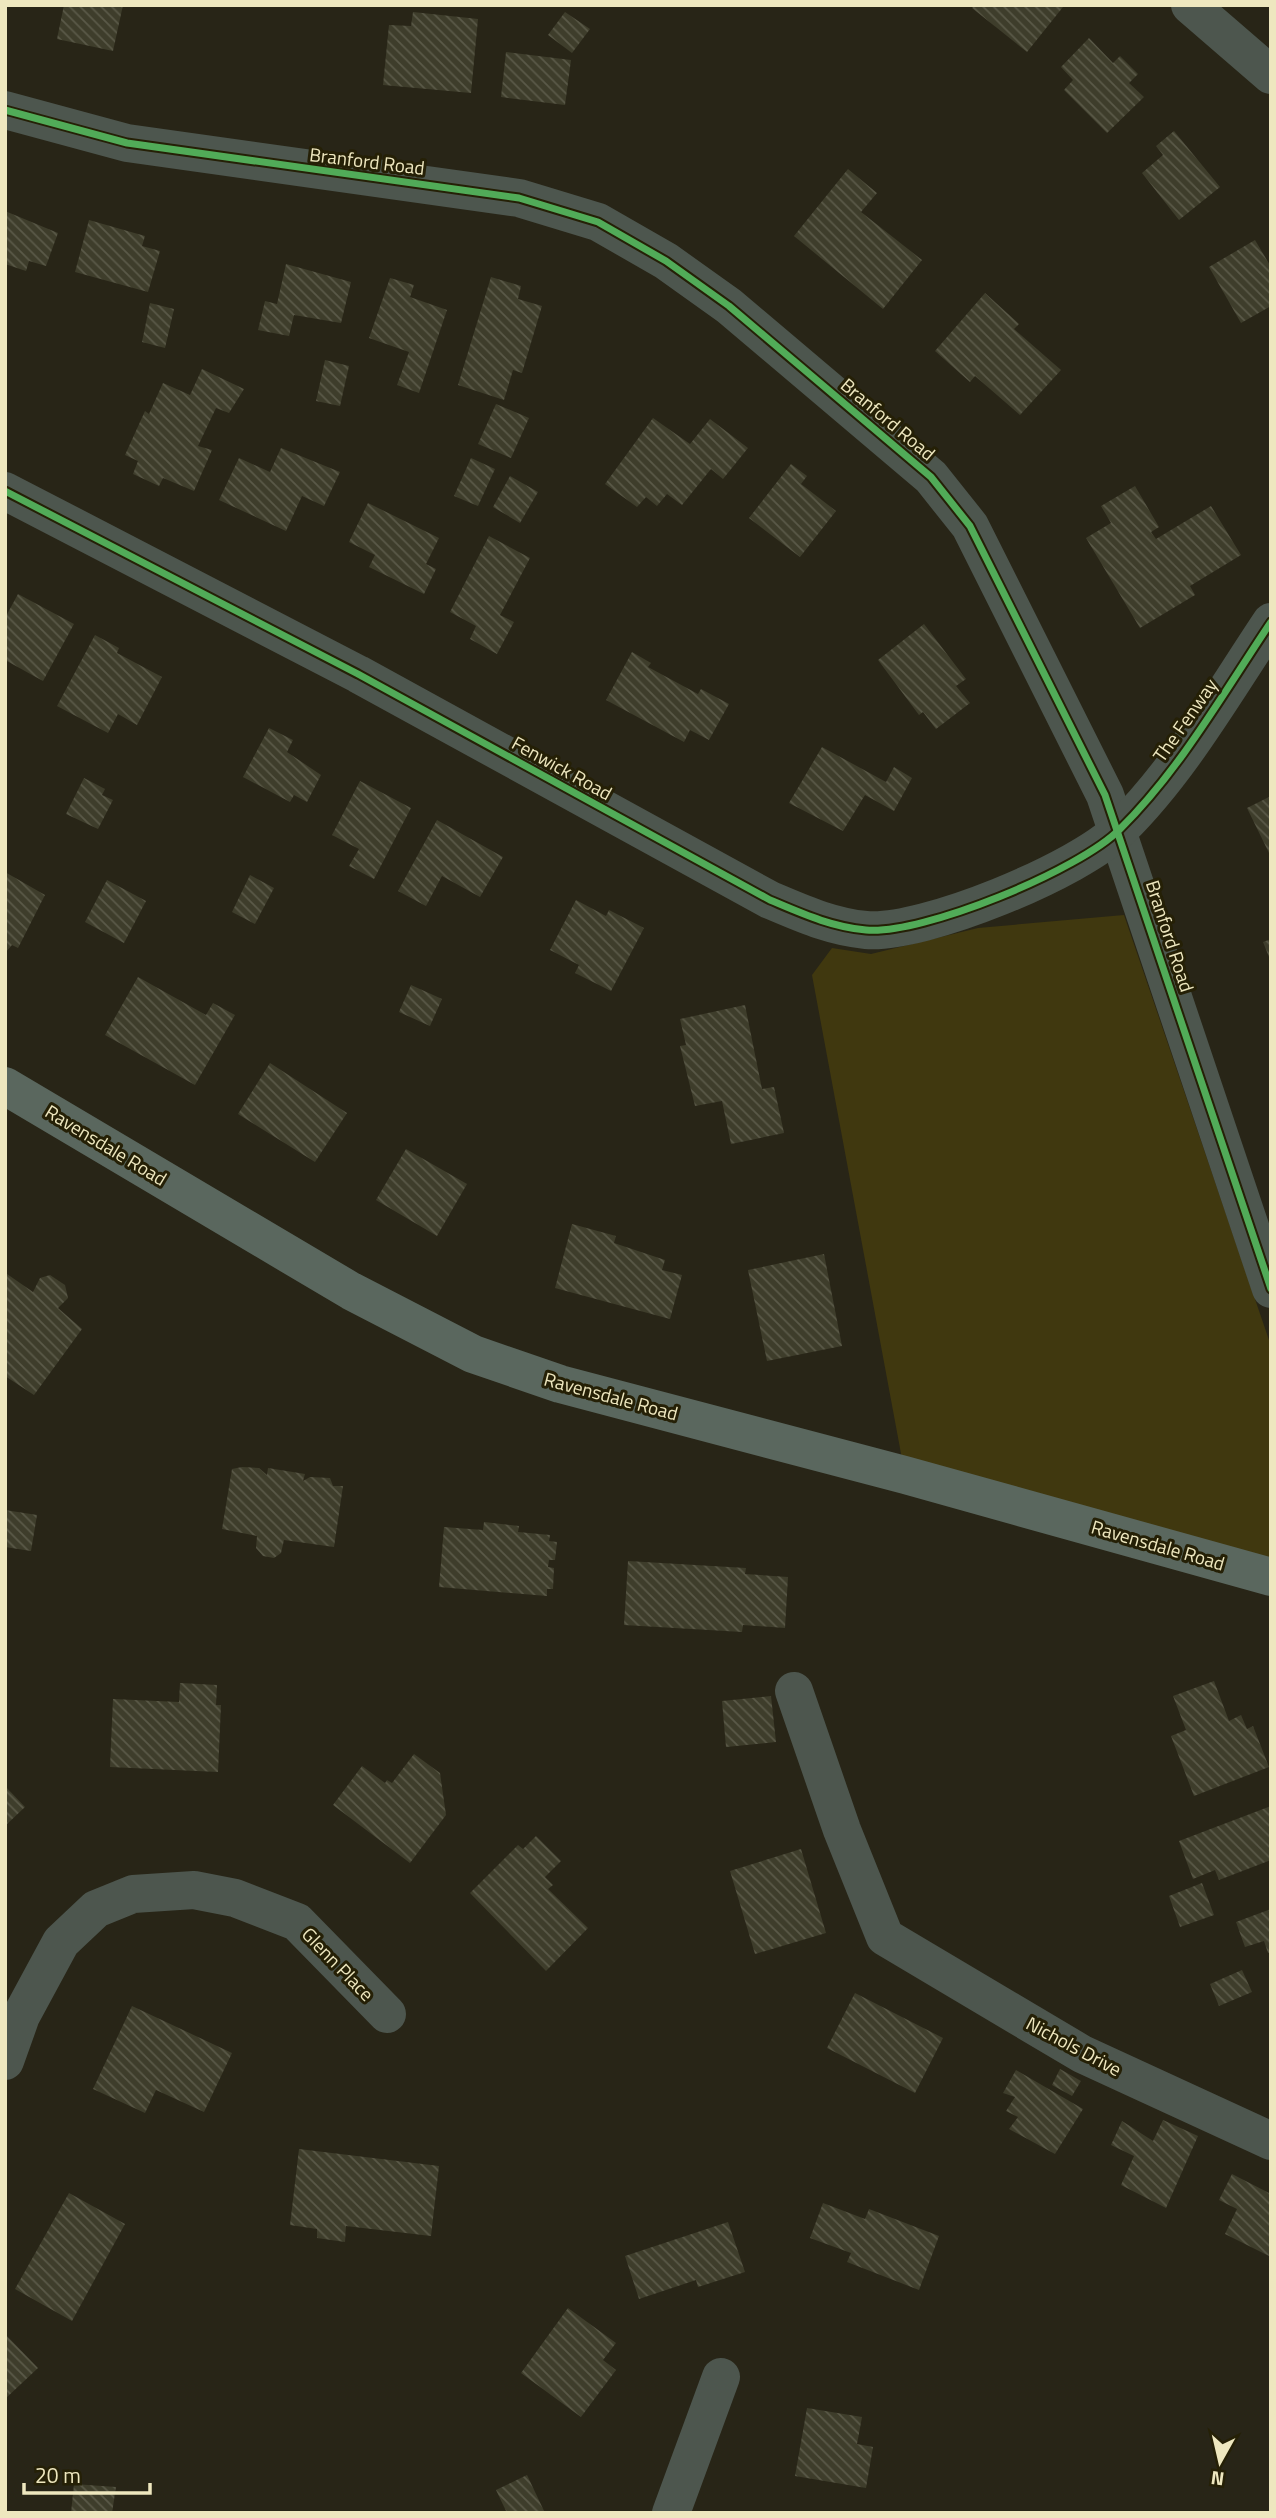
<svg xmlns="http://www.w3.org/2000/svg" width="1276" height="2518" font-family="'Titillium Web',sans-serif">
	<defs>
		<pattern id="building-back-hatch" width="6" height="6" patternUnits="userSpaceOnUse" patternTransform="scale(1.75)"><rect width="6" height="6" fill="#3e3d2b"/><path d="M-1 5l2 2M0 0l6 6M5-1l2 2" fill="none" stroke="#5a5948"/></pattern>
	</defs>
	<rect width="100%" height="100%" fill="#282517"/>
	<path fill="#40380f" d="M1124,915L1271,1346V1577L905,1475L812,975L832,948L871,954L978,928Z"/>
	<g fill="url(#building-back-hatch)">
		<path d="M64,5H123L113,51L57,39Z"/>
		<path d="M975,5H1061L1063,7L1027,52L972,8Z"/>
		<path d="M413,12L478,19L471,93L383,85L389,25L411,26Z"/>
		<path d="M565,12L590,29L572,53L548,35Z"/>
		<path d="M1089,38L1113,63L1120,56L1138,74L1129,83L1144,97L1107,133L1064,90L1073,80L1061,67Z"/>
		<path d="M506,52L571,60L565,105L501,97Z"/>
		<path d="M1174,131L1220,187L1179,220L1142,173L1163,155L1156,146Z"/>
		<path d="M848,169L877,193L861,212L922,260L883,309L794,236Z"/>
		<path d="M5,211L58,233L46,266L29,261L26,271L5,264Z"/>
		<path d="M89,220L145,236L142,246L160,251L148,292L75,272Z"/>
		<path d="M1255,240L1271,267V306L1241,323L1209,267Z"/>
		<path d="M286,264L351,282L341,323L294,315L289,336L258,330L265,301L277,304Z"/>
		<path d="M491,277L521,286L518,299L542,306L522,373L513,370L504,400L458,385Z"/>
		<path d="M390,278L414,285L410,297L447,310L419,393L397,385L409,352L369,338Z"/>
		<path d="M985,293L1019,324L1014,329L1061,370L1020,415L975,376L970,382L935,351Z"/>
		<path d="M150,303L174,309L165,348L142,342Z"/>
		<path d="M325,360L349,366L340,406L316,401Z"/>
		<path d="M202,369L244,389L229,413L216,408L198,446L212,450L194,491L163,478L159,486L133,474L138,461L125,455L145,411L149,414L163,383L190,395Z"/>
		<path d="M496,404L529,418L511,458L478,444Z"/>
		<path d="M653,418L690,444L710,419L748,448L723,479L711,469L682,505L667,494L657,506L646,497L637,507L605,484Z"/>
		<path d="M281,448L340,472L324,506L302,496L286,531L219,500L239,458L270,472Z"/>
		<path d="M471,458L495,469L478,506L454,496Z"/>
		<path d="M791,464L807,476L801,484L836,511L800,557L749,518Z"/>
		<path d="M510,476L538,492L520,523L493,507Z"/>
		<path d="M1135,486L1159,527L1151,532L1156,539L1211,506L1241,555L1190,586L1195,595L1140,628L1086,538L1111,523L1101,506Z"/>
		<path d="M368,503L439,538L426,564L436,569L424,594L369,567L375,555L349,542Z"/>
		<path d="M489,536L530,558L500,615L514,622L497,654L470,639L476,626L450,612Z"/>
		<path d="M18,594L74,624L43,681L5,660V618Z"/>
		<path d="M924,624L966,679L956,686L970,703L936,729L923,712L919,715L878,660Z"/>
		<path d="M95,635L119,648L117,653L162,677L137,725L118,714L108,733L57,706Z"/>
		<path d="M632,652L651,663L648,667L698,694L701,689L729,704L709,740L690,730L684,742L606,700Z"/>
		<path d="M269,728L293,740L287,752L321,775L307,802L294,795L290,802L243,777Z"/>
		<path d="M822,747L886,782L894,767L912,778L894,811L865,795L843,831L789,803Z"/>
		<path d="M84,778L105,789L102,795L113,800L98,829L66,814Z"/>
		<path d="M360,781L411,808L374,879L349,866L359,849L332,835Z"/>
		<path d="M1271,796V852L1269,853L1247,808Z"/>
		<path d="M437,820L503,857L480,897L442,876L426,906L398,891Z"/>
		<path d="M5,872L45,895L18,948L12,945L5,953Z"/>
		<path d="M250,875L274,888L255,924L232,912Z"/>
		<path d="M107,880L146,901L124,943L85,922Z"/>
		<path d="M576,900L606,916L609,910L644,928L611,991L575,973L579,965L550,950Z"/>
		<path d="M1271,939V962L1263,942Z"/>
		<path d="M138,977L206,1015L213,1003L235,1015L195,1085L105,1035Z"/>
		<path d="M411,985L442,999L430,1026L399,1012Z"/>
		<path d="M745,1005L762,1089L774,1087L784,1133L731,1144L722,1101L695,1106L680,1046L686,1045L680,1019Z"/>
		<path d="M270,1063L347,1113L315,1162L238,1114Z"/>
		<path d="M406,1149L467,1184L437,1236L376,1200Z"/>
		<path d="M572,1224L616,1236L614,1243L665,1260L662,1270L682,1275L670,1319L555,1288Z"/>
		<path d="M824,1254L842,1346L767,1361L748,1270Z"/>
		<path d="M7,1274L33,1292L40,1278L50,1275L65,1285L68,1298L58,1308L82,1329L34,1395L5,1376Z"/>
		<path d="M242,1467L259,1468L267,1475L268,1468L305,1474L303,1481L310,1477L330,1478L333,1486H343L334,1547L284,1540L281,1553L274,1558L263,1556L256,1548L257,1536L222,1529L232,1469Z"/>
		<path d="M5,1510L37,1515L31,1551L5,1547Z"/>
		<path d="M484,1522L519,1526L518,1532L550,1535L549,1541L557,1542L555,1560H549L548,1567L554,1568L553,1589H547V1596L439,1587L444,1527L483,1530Z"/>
		<path d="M628,1561L746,1568L745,1574L788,1577L785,1628L743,1625L742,1632L624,1625Z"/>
		<path d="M1214,1681L1229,1721L1241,1715L1247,1729L1253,1726L1269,1767L1194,1796L1171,1736L1186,1730L1173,1696Z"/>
		<path d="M180,1683L217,1685L216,1705H221L218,1772L110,1767L113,1699L179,1702Z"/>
		<path d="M771,1696L776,1742L726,1747L722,1701Z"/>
		<path d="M414,1754L440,1773L446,1815L410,1863L333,1805L362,1766L385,1783L387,1780L392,1783Z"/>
		<path d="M5,1786L25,1807L5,1826Z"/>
		<path d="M1271,1806V1860L1219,1880L1215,1870L1193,1879L1179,1841Z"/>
		<path d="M536,1836L561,1861L545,1877L553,1885L548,1889L588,1928L546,1971L470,1893L518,1845L523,1849Z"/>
		<path d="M801,1849L826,1933L755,1954L730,1871Z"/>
		<path d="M1202,1883L1214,1915L1180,1927L1169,1896Z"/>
		<path d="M1271,1909V1953H1268L1264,1941L1245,1947L1236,1922Z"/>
		<path d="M1242,1970L1252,1992L1219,2006L1210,1984Z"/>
		<path d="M855,1993L943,2038L915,2093L827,2048Z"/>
		<path d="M132,2006L232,2053L204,2112L156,2090L145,2113L93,2089Z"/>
		<path d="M1060,2069L1081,2081L1072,2096L1052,2085Z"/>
		<path d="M1016,2070L1083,2109L1055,2154L1009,2129L1018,2117L1006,2111L1015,2097L1003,2093Z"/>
		<path d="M1163,2120L1198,2136L1166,2208L1121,2185L1134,2156L1111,2145L1122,2121L1153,2141Z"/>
		<path d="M299,2149L439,2166L431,2236L346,2226L345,2242L317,2238V2229L290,2225Z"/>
		<path d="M1232,2174L1271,2194L1269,2256L1225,2234L1237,2209L1219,2200Z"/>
		<path d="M69,2193L125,2224L72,2321L15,2289Z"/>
		<path d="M823,2203L865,2219L869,2209L939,2236L919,2290L847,2262L851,2253L810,2238Z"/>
		<path d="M728,2222L745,2272L698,2287L696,2280L639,2299L625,2256Z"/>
		<path d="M568,2308L616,2343L603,2360L616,2370L581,2417L521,2373Z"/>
		<path d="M5,2334L38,2368L5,2399Z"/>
		<path d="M807,2408L862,2417L857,2444L873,2447L866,2488L795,2476Z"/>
		<path d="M527,2475L545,2513H507L496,2490Z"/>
		<path d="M74,2484L116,2487L112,2513H71Z"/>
	</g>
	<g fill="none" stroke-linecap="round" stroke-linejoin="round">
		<g stroke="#4d564e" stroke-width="38">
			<path d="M1190,5L1271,75"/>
			<path d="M5,110L127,143L519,198L598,222L666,261L729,306L931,477L970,526L1105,795L1271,1289"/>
			<path d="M5,491L358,674L770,900C801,913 831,927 866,930C923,935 1080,870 1120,829C1180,770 1224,692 1271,622"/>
			<path d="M794,1691L842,1830L885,1937L1082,2054L1271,2141"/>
			<path d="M5,2061L21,2016L61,1942L96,1909L133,1894L194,1890L235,1898L297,1922L387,2014"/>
			<path d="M671,2513L721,2377"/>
		</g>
		<path stroke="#5a675e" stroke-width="38" d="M5,1086L351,1291L473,1354L560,1384L905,1475L1271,1577"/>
		<g stroke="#252006" stroke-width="11">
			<g id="cycleway">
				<path d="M5,110L127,143L519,198L598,222L666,261L729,306L931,477L970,526L1105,795L1271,1289"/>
				<path d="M5,491L358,674L770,900C801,913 831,927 866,930C923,935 1080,870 1120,829C1180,770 1224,692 1271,622"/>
			</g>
		</g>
		<use href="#cycleway" stroke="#51ab58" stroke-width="7"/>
	</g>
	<g text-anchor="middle" stroke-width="6" stroke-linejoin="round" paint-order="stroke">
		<g font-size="19" fill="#eee7bf" stroke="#252006">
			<text transform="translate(367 161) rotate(7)" y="7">Branford Road</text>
			<text transform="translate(888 419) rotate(40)" y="7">Branford Road</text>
			<text transform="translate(1185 720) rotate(-55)" y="7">The Fenway</text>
			<text transform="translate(562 768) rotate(29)" y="7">Fenwick Road</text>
			<text transform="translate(1170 936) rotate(72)" y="7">Branford Road</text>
			<text transform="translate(106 1145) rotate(31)" y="7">Ravensdale Road</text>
			<text transform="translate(611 1396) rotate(15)" y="7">Ravensdale Road</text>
			<text transform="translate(1158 1545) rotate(16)" y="7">Ravensdale Road</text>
			<text transform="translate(338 1964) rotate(46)" y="7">Glenn Place</text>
			<text transform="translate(1074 2046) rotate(28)" y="7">Nichols Drive</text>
		</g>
	</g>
	<rect width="1276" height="2518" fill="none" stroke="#eee7bf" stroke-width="14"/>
	<g transform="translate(1220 2462) rotate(188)" stroke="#252006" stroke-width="5" paint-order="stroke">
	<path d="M0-5L12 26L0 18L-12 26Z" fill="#eee7bf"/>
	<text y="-10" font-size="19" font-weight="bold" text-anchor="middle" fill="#eee7bf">N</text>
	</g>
	<path d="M24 2483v10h126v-10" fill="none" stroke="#eee7bf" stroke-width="3.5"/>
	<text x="35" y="2483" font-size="21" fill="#eee7bf" stroke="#252006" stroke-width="5" paint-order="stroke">20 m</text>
</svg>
